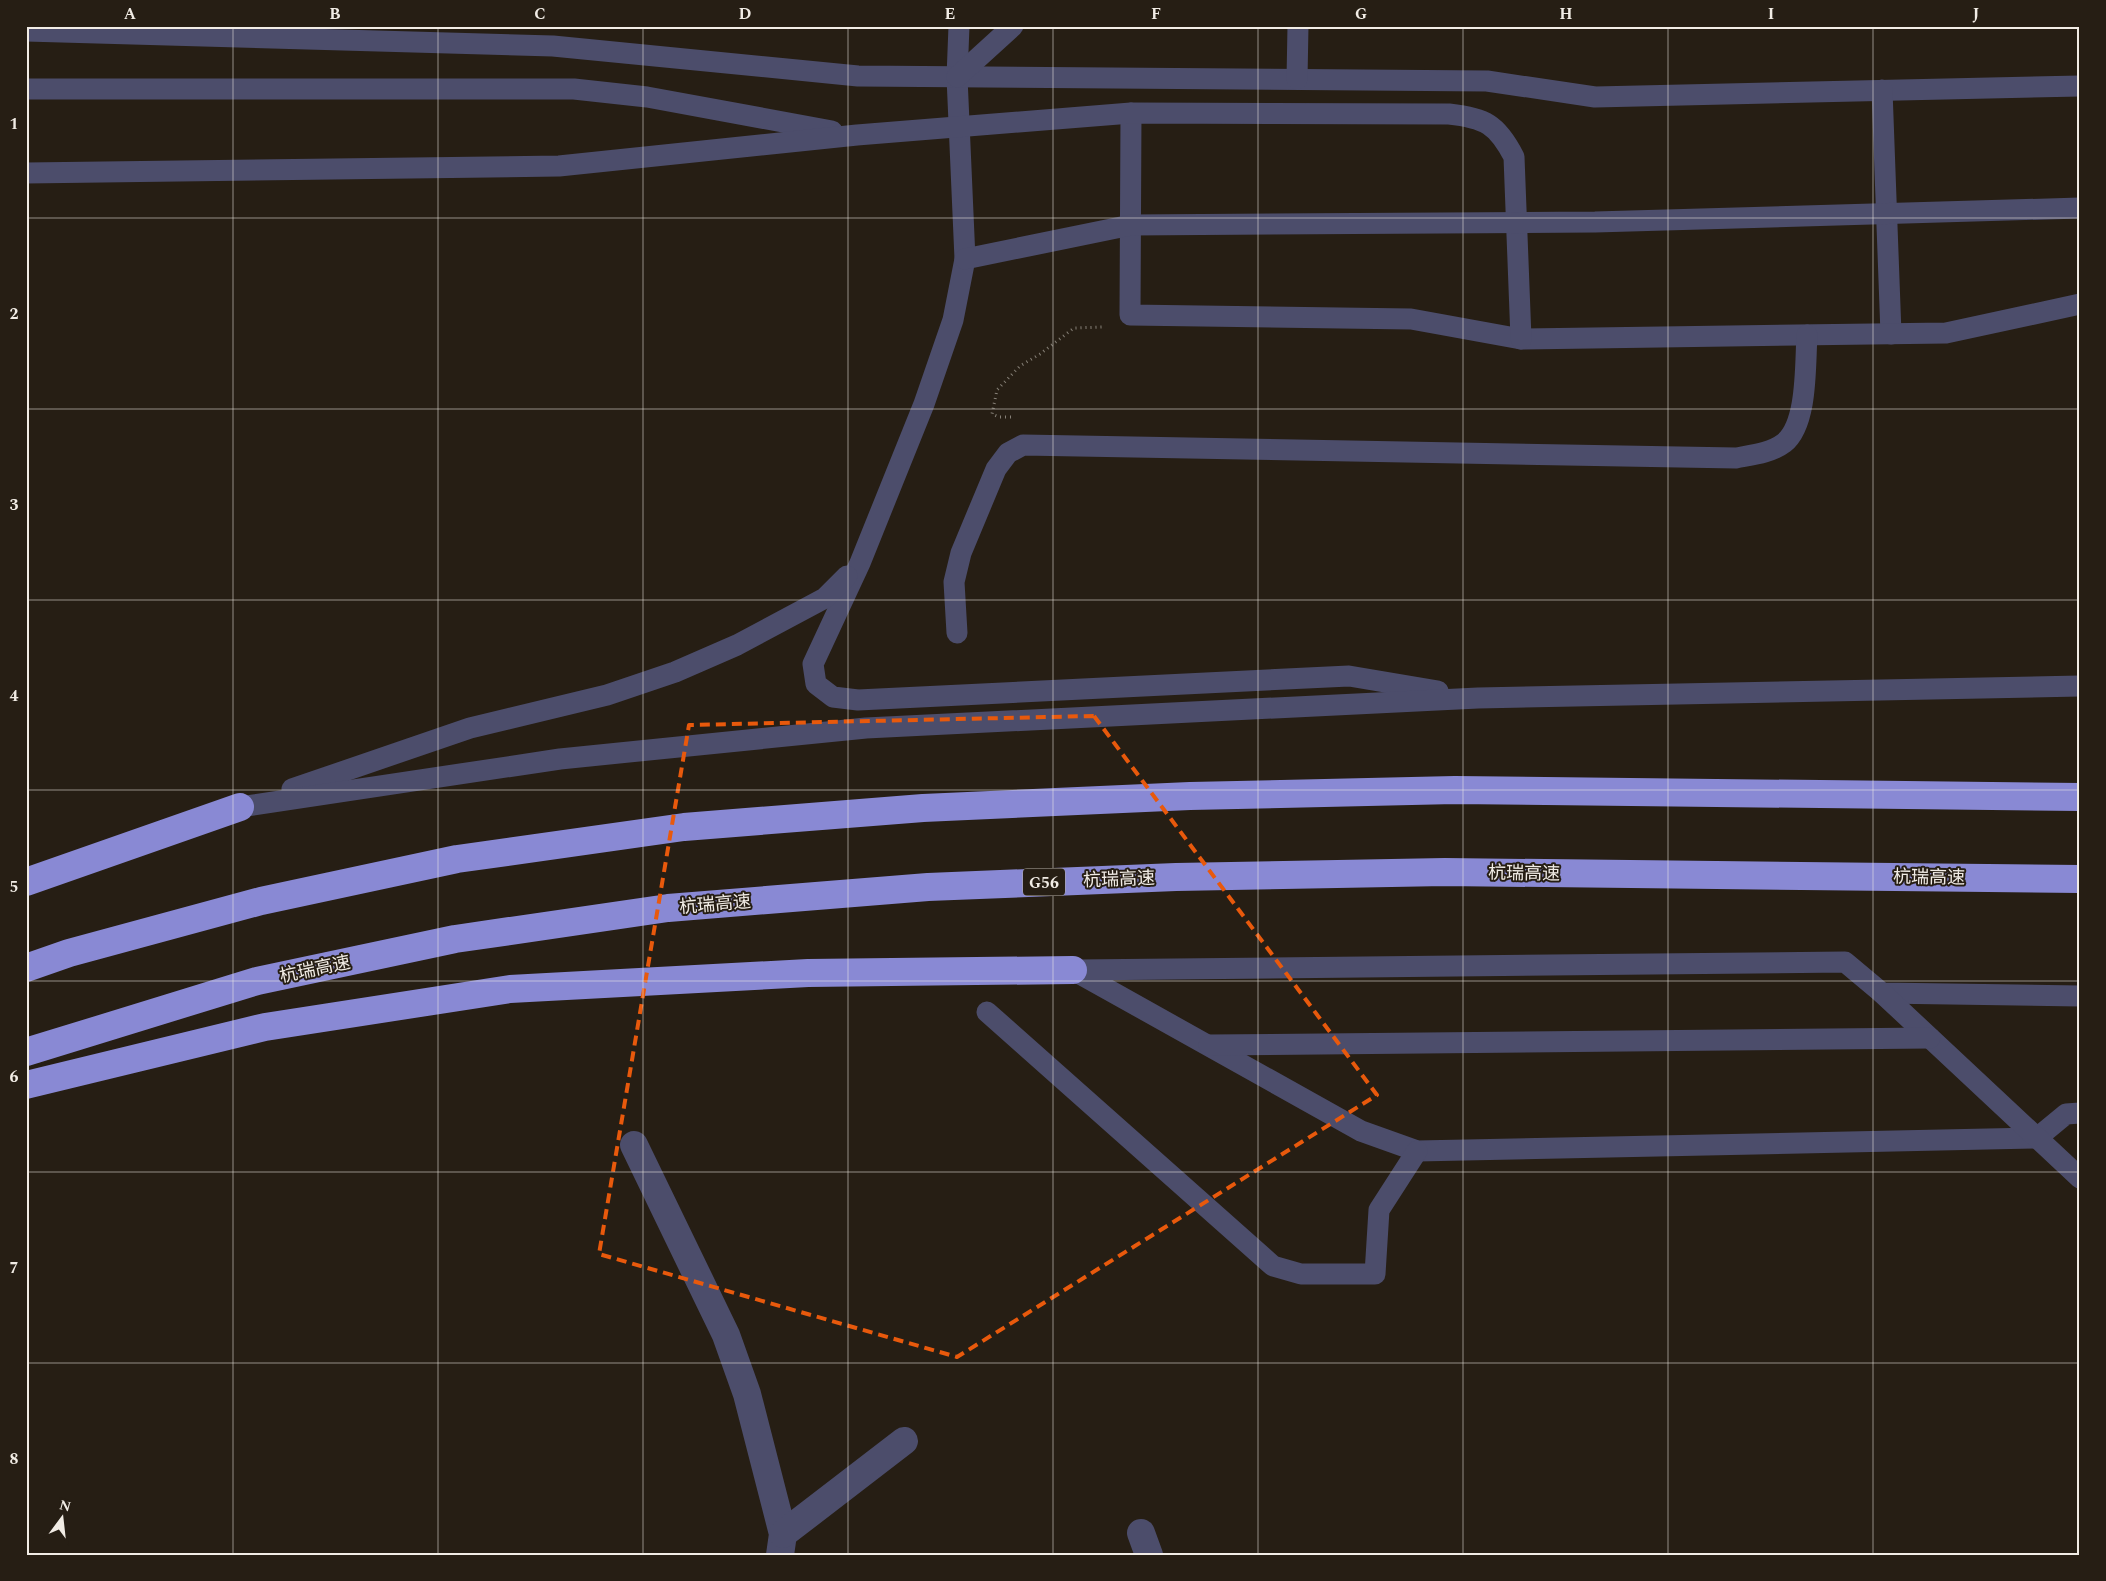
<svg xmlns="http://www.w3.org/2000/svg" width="2106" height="1581" font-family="Spectral,'Noto Sans SC',serif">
	<rect width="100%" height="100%" fill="#261e14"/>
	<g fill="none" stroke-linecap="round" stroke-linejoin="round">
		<path stroke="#868077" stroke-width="3" stroke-dasharray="1 4" stroke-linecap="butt" d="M1011,417H999L992,414L997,390L1020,366L1040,354L1074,328L1104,327"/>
		<g stroke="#4c4d6b" stroke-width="21">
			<path d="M959,26L957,77L965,259L953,320L924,404L860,563L813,664L816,684L833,697L858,700L1349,676L1438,691"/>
			<path d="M26,31L553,46L858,76L1487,81L1595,97L2080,86"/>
			<path d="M957,77L1013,26"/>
			<path d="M1297,79L1298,26"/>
			<path d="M26,89H574L647,97L832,131"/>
			<path d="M1882,90L1891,334"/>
			<path d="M1131,113L1130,315L1411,319L1521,339L1946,333L2080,304"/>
			<path d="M26,173L559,166L857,135L1131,113L1449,114C1485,118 1497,124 1514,157L1521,339"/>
			<path d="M965,259L1131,225L1595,222L2080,208"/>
			<path d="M957,633L954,582L961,553L996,469L1008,453L1023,445L1736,458C1751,455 1771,453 1784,443C1808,424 1805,364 1807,335"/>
			<path d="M292,789L470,728L607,695L675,672L737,645L825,598L847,576"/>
			<path d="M240,807L560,759L866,728L1478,698L2080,686"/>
			<path d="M1073,970L1361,1131L1417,1151L2037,1138L2066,1114L2080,1113"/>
			<path d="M1076,970L1845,962L1882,993L2080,996"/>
			<path d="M1882,993L2080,1178"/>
			<path d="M987,1012L1273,1266L1301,1274H1375L1379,1210L1417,1151"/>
			<path d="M1209,1045L1930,1038"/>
		</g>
		<g stroke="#4c4d6b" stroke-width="28">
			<path d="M634,1145L726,1335L747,1394L783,1534L780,1555"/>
			<path d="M1141,1533L1149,1555"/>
			<path d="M783,1534L904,1441"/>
		</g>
		<g stroke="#8989d4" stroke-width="28">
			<path d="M26,882L240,807"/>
			<path d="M26,968L69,953L261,901L457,859L684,827L923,808L1190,796L1455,790L2080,797"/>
			<path d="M26,1052L257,981L455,939L668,908L928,887L1176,877L1445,872L2080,879"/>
			<path d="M26,1085L265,1027L510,989L808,973L1073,970"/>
		</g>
	</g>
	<path fill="none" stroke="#e8590c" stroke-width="4" stroke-dasharray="10 6" stroke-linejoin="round" d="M1094,716L1377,1095L957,1357L599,1254L689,725Z"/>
	<path fill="none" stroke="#f1ece5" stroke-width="1" stroke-opacity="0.55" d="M233,26V1555M438,26V1555M643,26V1555M848,26V1555M1053,26V1555M1258,26V1555M1463,26V1555M1668,26V1555M1873,26V1555M26,218H2080M26,409H2080M26,600H2080M26,790H2080M26,981H2080M26,1172H2080M26,1363H2080"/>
	<g text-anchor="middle" stroke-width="4" stroke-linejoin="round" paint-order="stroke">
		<rect fill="#261e14" stroke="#b4aea6" stroke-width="1" x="1023" y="868.5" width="42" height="27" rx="4"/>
		<g font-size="16" font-weight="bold" fill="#f1ece5">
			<text x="1044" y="888">G56</text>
		</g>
		<g font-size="18" fill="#f1ece5" stroke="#261e14">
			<text transform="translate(1524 873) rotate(1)" y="6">杭瑞高速</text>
			<text transform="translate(1929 877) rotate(1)" y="6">杭瑞高速</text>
			<text transform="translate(1119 879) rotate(-2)" y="6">杭瑞高速</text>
			<text transform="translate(715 904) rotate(-5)" y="6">杭瑞高速</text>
			<text transform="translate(315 969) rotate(-12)" y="6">杭瑞高速</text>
		</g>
	</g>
	<rect width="2106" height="1581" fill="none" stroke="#261e14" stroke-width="55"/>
	<g transform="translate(62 1518) rotate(15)" stroke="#261e14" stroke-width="4" paint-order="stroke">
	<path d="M0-4L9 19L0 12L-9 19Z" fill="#f1ece5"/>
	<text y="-8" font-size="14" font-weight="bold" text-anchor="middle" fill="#f1ece5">N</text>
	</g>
	<rect x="28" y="28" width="2050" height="1526" fill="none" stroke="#f1ece5" stroke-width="2"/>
	<g font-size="16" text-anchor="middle" font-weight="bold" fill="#f1ece5">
		<text x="130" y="19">A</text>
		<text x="335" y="19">B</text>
		<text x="540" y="19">C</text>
		<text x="745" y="19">D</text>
		<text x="950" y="19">E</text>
		<text x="1156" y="19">F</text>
		<text x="1361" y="19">G</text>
		<text x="1566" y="19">H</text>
		<text x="1771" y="19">I</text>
		<text x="1976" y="19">J</text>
		<text x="14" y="129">1</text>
		<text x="14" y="319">2</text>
		<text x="14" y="510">3</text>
		<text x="14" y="701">4</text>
		<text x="14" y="892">5</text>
		<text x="14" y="1082">6</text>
		<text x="14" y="1273">7</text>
		<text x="14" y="1464">8</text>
	</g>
</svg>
